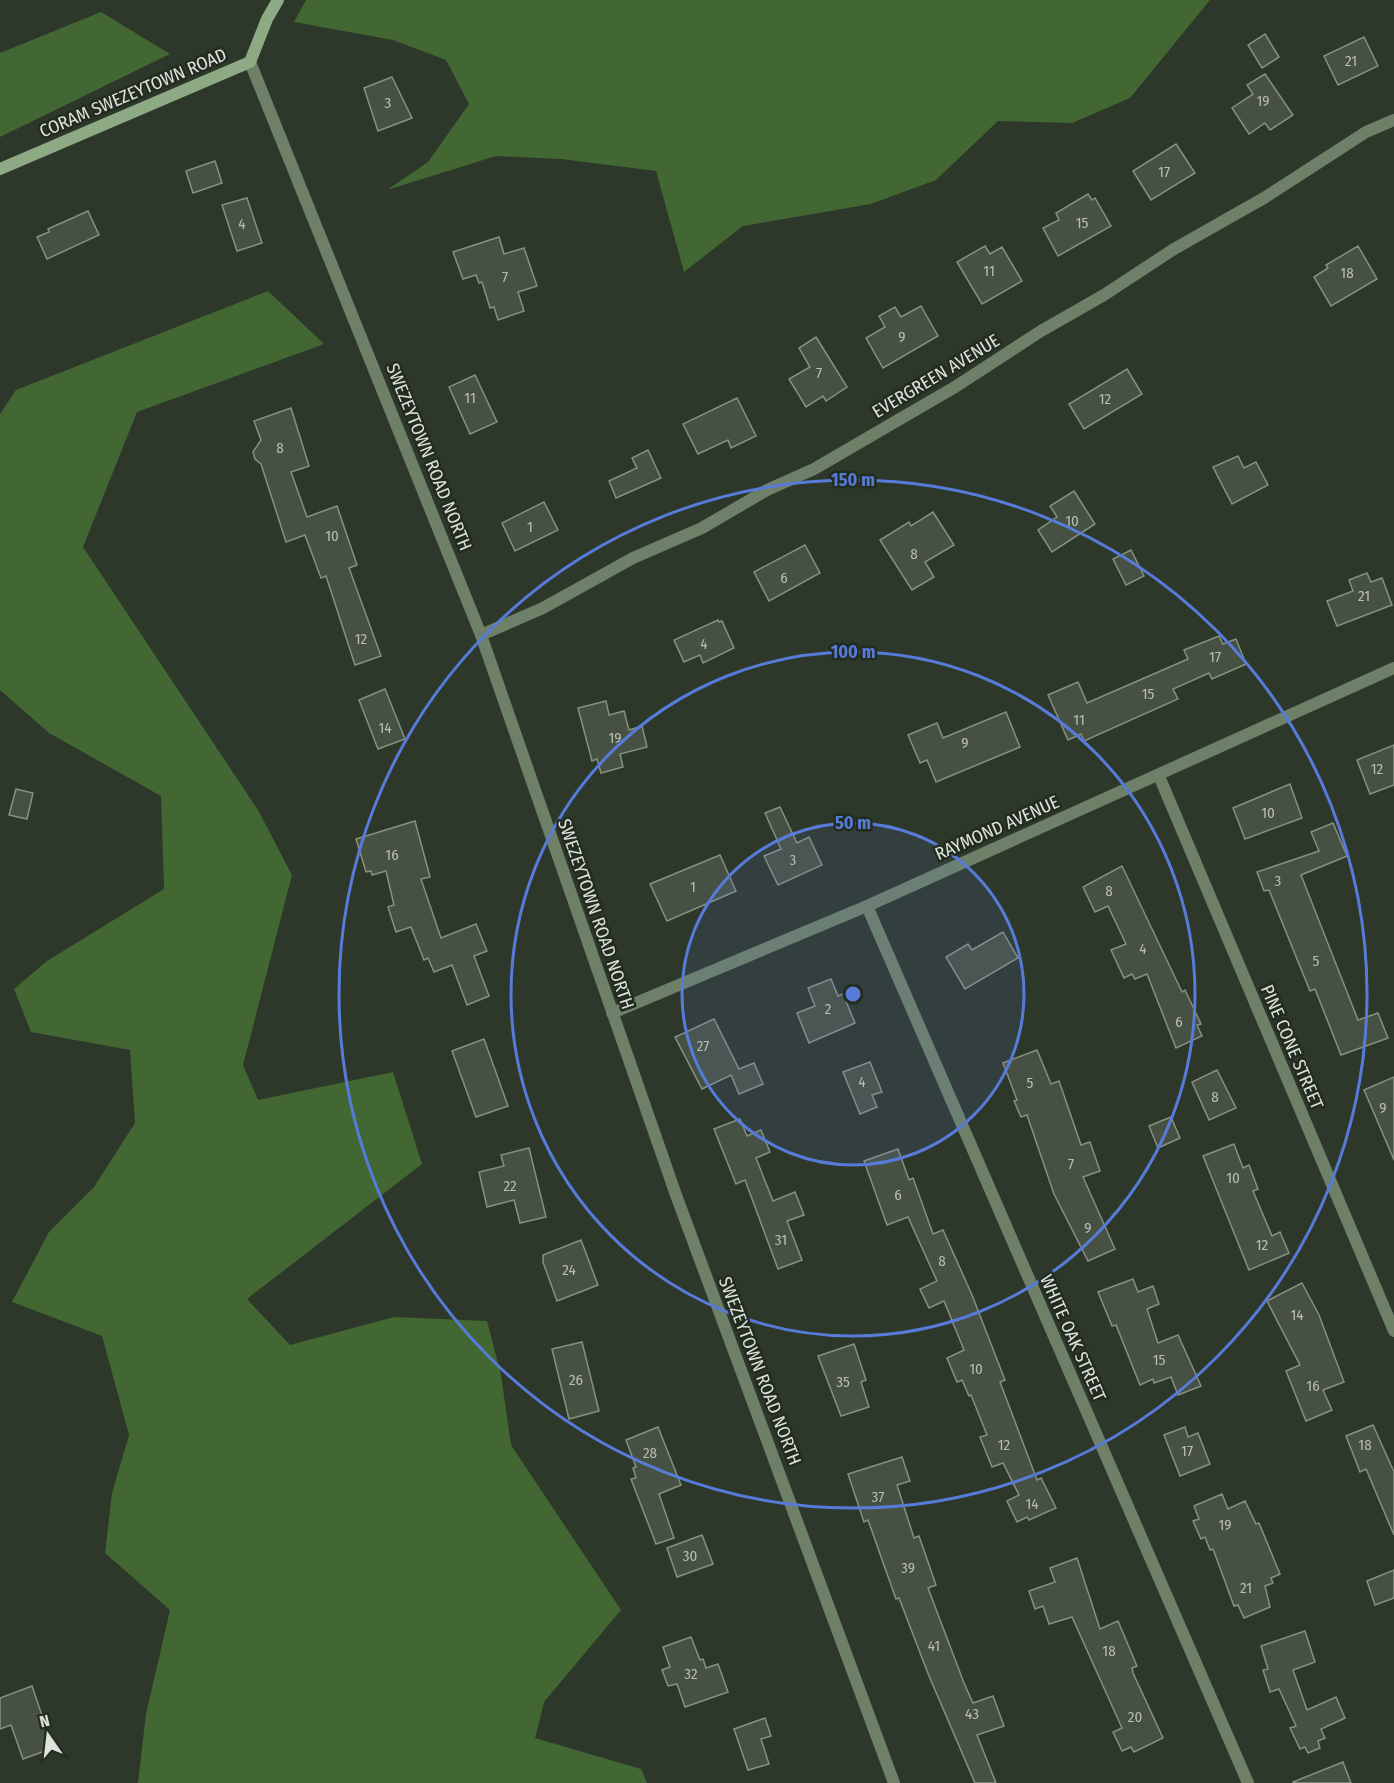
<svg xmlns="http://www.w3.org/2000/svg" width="1394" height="1783" font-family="'Fira Sans Condensed',sans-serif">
	<rect width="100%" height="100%" fill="#2d372a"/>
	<g fill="#426733">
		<path d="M306,0H1210L1130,98L1072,123L998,121L936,180L871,204L743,226L684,272L656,171L561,159L496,156L387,190L428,162L469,104L446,60L393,40L294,22Z"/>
		<path d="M101,12L170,54L0,137V53Z"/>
		<path d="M268,291L324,344L137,412L83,547L258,810L292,875L243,1065L258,1100L393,1072L422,1164L247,1299L290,1345L394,1317L487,1321L501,1375L511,1445L621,1610L544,1702L535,1738L641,1769L647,1783H138L146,1714L170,1610L105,1553L112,1493L129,1435L102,1336L12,1302L49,1232L94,1187L135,1123L130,1050L31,1032L14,989L47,961L164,889L161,796L49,733L0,690V414L16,390Z"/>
	</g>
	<g fill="#475143" stroke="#869182" stroke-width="1.5">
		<path d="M1265,34L1279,57L1262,68L1248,45Z"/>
		<path d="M1364,37L1378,66L1338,85L1324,56Z"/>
		<path d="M1265,74L1293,115L1270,130L1265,123L1249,134L1232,108L1253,94L1247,85Z"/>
		<path d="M392,77L412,118L378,131L364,88Z"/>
		<path d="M1176,144L1195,173L1151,200L1133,171Z"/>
		<path d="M215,161L222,183L193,193L186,171Z"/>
		<path d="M1088,194L1092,200L1095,198L1111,226L1058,256L1043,228L1059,220L1056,213Z"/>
		<path d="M247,198L262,243L237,251L222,205Z"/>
		<path d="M88,211L99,235L47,259L37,237L49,232L48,229Z"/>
		<path d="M499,237L504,254L524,248L537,286L518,292L524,311L498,320L494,307L490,308L482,282L479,283L476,275L463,279L453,252Z"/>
		<path d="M985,246L990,254L1002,247L1022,281L982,304L957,262Z"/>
		<path d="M1358,246L1377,279L1331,306L1314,277L1328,268L1326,265Z"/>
		<path d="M921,306L938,336L883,368L866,338L885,327L879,316L895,307L901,317Z"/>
		<path d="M816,337L847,387L826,401L823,396L806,407L789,379L810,367L799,348Z"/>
		<path d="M1127,369L1142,394L1084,429L1069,404Z"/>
		<path d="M475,375L497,422L470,434L449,387Z"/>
		<path d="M737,398L756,436L731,448L728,440L698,454L683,424Z"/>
		<path d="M291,408L309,466L291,472L307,517L337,506L357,565L349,568L381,656L355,665L326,576L321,578L305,535L286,542L261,464L255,459L253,452L261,440L254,421Z"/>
		<path d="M648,450L661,478L616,498L609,481L637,468L632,458Z"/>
		<path d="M1238,456L1244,468L1256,462L1268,485L1232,504L1213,467Z"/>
		<path d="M1074,491L1095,524L1052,552L1038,530L1057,517L1050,506Z"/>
		<path d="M544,502L558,530L515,551L502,523Z"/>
		<path d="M933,512L954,545L925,562L934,577L912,590L880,540L909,522L911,526Z"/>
		<path d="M805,545L820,573L769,601L754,572Z"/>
		<path d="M1131,550L1144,576L1126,585L1113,559Z"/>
		<path d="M1367,573L1371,582L1382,578L1392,605L1337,626L1327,601L1353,591L1349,580Z"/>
		<path d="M718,620L719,622L722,621L734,648L703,663L700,655L684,662L674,640Z"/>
		<path d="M1219,636L1223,644L1236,639L1246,664L1212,679L1209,673L1173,689L1178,699L1084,741L1081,734L1068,740L1048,695L1078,682L1087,703L1188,659L1184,650Z"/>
		<path d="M385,689L405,739L378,749L359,700Z"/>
		<path d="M606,701L609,715L624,711L629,730L642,726L647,747L620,754L623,767L601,773L597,759L592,761L578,708Z"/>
		<path d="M1006,712L1020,747L936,782L927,760L920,763L908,735L937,723L943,738Z"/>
		<path d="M1394,745V785L1370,794L1357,760Z"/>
		<path d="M1290,784L1302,818L1245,839L1233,808Z"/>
		<path d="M16,789L33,793L27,819L9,815Z"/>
		<path d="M780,807L797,843L809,837L822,865L778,885L764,856L781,849L765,813Z"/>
		<path d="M415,821L430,877L421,879L441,938L476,924L487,951L474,956L489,996L467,1005L452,965L434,972L428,958L424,960L411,927L396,932L388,907L394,905L386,871L372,875L371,871L366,872L356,839Z"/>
		<path d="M1333,823L1347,856L1301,875L1358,1020L1378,1013L1388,1038L1341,1055L1315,989L1310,991L1269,890L1264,891L1257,872L1319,851L1311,832Z"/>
		<path d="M720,855L736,891L667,921L650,884Z"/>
		<path d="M1122,866L1182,992L1185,990L1201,1024L1197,1025L1202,1036L1176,1048L1147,974L1135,979L1132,974L1124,978L1111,950L1126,944L1108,906L1095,912L1083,887Z"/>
		<path d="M1003,932L1018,958L965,989L946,957L968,944L972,950Z"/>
		<path d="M831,979L838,996L843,994L855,1023L809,1043L797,1013L815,1006L808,988Z"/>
		<path d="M714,1019L739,1069L754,1063L763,1084L739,1094L731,1075L702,1089L675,1037Z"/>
		<path d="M484,1039L508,1106L476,1117L452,1051Z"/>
		<path d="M1037,1050L1051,1084L1059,1081L1081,1145L1090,1142L1100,1171L1083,1177L1115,1249L1088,1261L1054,1194L1027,1115L1021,1117L1014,1101L1017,1100L1003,1063Z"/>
		<path d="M870,1062L882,1092L872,1095L877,1107L860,1114L843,1072Z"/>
		<path d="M1217,1070L1236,1108L1209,1120L1192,1082Z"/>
		<path d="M1394,1077V1160L1364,1090Z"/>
		<path d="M1171,1117L1180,1138L1158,1148L1149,1126Z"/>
		<path d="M740,1119L747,1136L761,1130L770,1152L756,1158L773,1201L795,1192L804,1215L787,1221L802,1260L778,1269L745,1180L736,1184L714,1129Z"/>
		<path d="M1234,1144L1243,1168L1249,1165L1258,1189L1253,1191L1272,1236L1280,1232L1289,1253L1249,1270L1203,1156Z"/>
		<path d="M529,1148L546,1217L520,1223L514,1200L487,1207L479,1172L504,1166L501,1155Z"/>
		<path d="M898,1149L909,1180L913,1178L933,1234L943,1230L972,1295L1005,1380L1000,1382L1037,1480L1041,1478L1056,1508L1029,1520L1027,1517L1017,1522L1007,1501L1019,1495L1003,1463L992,1467L980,1437L987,1435L971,1395L969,1396L962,1380L957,1382L947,1358L964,1350L944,1301L929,1308L920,1289L937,1281L908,1217L887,1225L864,1161Z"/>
		<path d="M581,1240L598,1285L557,1301L543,1262V1255Z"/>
		<path d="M1133,1279L1138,1292L1153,1286L1159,1304L1147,1309L1158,1343L1178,1335L1201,1386L1178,1395L1171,1377L1154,1383L1153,1379L1140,1385L1116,1325L1112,1326L1098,1292Z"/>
		<path d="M1302,1283L1319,1315L1344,1382L1323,1390L1332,1410L1306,1421L1286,1371L1300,1365L1267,1301Z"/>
		<path d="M582,1342L599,1411L569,1419L552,1349Z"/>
		<path d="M854,1344L866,1380L861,1382L869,1407L841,1416L818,1356Z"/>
		<path d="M1373,1425L1394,1472V1535L1366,1469L1360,1472L1346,1436Z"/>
		<path d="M658,1427L681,1485L659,1494L674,1538L656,1544L631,1479L636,1478L633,1468L636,1467L626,1440Z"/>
		<path d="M1185,1427L1188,1437L1198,1433L1210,1464L1180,1476L1164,1435Z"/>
		<path d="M902,1457L910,1481L897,1485L914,1538L919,1536L936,1585L928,1588L964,1683L973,1703L993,1696L1004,1726L977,1735L996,1783H975L929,1676L899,1598L896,1599L868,1520L864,1522L848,1474Z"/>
		<path d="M1222,1494L1228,1509L1245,1501L1256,1524L1259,1523L1280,1574L1271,1578L1273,1583L1265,1586L1270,1607L1244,1618L1238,1605L1234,1606L1213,1549L1210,1550L1205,1537L1201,1539L1193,1521L1199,1519L1194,1506Z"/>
		<path d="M702,1535L713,1564L677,1577L667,1548Z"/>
		<path d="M1077,1558L1100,1629L1118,1621L1137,1666L1132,1668L1133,1673L1163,1738L1134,1752L1131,1747L1122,1751L1113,1732L1122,1728L1072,1617L1049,1624L1043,1606L1035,1609L1029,1591L1055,1582L1050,1568Z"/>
		<path d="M1394,1570V1598L1375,1605L1367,1581Z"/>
		<path d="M1305,1631L1315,1662L1293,1670L1307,1710L1336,1697L1345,1718L1321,1729L1325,1738L1318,1741L1320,1748L1308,1753L1305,1747L1300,1749L1290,1728L1296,1726L1279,1689L1270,1692L1263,1670L1268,1669L1261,1646Z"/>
		<path d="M691,1637L700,1660L703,1659L706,1668L718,1664L728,1692L685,1707L677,1684L668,1686L662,1670L670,1667L663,1647Z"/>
		<path d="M32,1686L53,1748L23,1759L11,1725L0,1729V1698Z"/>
		<path d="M765,1718L771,1736L761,1739L769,1764L748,1770L734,1729Z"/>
		<path d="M1343,1762L1351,1783H1293V1782Z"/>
	</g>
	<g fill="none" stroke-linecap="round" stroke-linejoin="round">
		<g stroke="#6e8068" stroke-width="12">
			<path d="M250,62L481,635L676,1195L894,1783"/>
			<path d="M481,635L543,608L633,558L702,528L767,490L814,469L955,387L1041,331L1104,295L1174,249L1264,198L1366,132L1394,120"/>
			<path d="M1159,776L1394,1331"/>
			<path d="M867,906L1248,1783"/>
			<path d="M612,1013L867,906L1394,668"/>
		</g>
		<path stroke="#8eaa84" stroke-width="12" d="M0,169L250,62L267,19L278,0"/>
	</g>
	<circle cx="853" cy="994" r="171" fill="#577bd9" fill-opacity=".12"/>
	<g fill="none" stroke="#577bd9" stroke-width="3">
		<circle cx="853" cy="994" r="171"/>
		<circle cx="853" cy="994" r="342"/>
		<circle cx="853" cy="994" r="514"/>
	</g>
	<g text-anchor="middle" stroke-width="5" stroke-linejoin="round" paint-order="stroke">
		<g font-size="15" fill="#b8beb5">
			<text x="1351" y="66">21</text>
			<text x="1263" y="106">19</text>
			<text x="388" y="108">3</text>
			<text x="1164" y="177">17</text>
			<text x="1082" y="228">15</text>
			<text x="242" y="229">4</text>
			<text x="989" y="276">11</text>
			<text x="1347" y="278">18</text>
			<text x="505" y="282">7</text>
			<text x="902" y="342">9</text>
			<text x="819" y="378">7</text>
			<text x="470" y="403">11</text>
			<text x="1105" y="404">12</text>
			<text x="280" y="453">8</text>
			<text x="1072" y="526">10</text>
			<text x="530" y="532">1</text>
			<text x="332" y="541">10</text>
			<text x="914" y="559">8</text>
			<text x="784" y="583">6</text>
			<text x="1364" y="601">21</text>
			<text x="361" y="644">12</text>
			<text x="704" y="649">4</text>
			<text x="1215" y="662">17</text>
			<text x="1148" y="699">15</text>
			<text x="1079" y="725">11</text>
			<text x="385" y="733">14</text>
			<text x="615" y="743">19</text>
			<text x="965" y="748">9</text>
			<text x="1377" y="774">12</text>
			<text x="1268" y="818">10</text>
			<text x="392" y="860">16</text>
			<text x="793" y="865">3</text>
			<text x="1278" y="886">3</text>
			<text x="693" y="892">1</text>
			<text x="1109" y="896">8</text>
			<text x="1143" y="954">4</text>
			<text x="1316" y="966">5</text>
			<text x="828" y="1014">2</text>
			<text x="1179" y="1027">6</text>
			<text x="703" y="1051">27</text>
			<text x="862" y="1087">4</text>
			<text x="1030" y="1088">5</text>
			<text x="1215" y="1102">8</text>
			<text x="1383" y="1113">9</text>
			<text x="1071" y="1169">7</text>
			<text x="1233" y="1183">10</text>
			<text x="510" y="1191">22</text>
			<text x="898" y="1200">6</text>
			<text x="1088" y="1233">9</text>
			<text x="781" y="1245">31</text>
			<text x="1262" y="1250">12</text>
			<text x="942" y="1266">8</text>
			<text x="569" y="1275">24</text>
			<text x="1297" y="1320">14</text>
			<text x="1159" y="1365">15</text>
			<text x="976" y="1374">10</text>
			<text x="576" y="1385">26</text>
			<text x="843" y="1387">35</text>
			<text x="1313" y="1391">16</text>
			<text x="1004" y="1450">12</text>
			<text x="1365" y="1450">18</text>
			<text x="1187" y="1456">17</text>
			<text x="650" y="1458">28</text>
			<text x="878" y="1502">37</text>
			<text x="1032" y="1509">14</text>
			<text x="1225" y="1530">19</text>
			<text x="690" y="1561">30</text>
			<text x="908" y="1573">39</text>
			<text x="1246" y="1593">21</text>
			<text x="934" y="1651">41</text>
			<text x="1109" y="1656">18</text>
			<text x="691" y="1679">32</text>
			<text x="972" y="1719">43</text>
			<text x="1135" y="1722">20</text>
		</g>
		<g font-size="18" fill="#dde3db" stroke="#232c20">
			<text transform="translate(133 93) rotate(-23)" y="6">CORAM SWEZEYTOWN ROAD</text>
			<text transform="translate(936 376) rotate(-31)" y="6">EVERGREEN AVENUE</text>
			<text transform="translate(429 457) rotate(68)" y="6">SWEZEYTOWN ROAD NORTH</text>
			<text transform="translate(997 828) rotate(-24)" y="6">RAYMOND AVENUE</text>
			<text transform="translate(596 914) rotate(71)" y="6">SWEZEYTOWN ROAD NORTH</text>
			<text transform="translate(1292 1047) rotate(67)" y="6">PINE CONE STREET</text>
			<text transform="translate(1073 1338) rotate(66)" y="6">WHITE OAK STREET</text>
			<text transform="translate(760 1371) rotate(69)" y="6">SWEZEYTOWN ROAD NORTH</text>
		</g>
	</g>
	<circle cx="853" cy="994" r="9" fill="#577bd9" stroke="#232c20" stroke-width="3"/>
	<g font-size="18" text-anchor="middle" font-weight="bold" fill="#577bd9" stroke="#232c20" stroke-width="5" stroke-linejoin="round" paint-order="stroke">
		<text x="853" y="486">150 m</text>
		<text x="853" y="658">100 m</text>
		<text x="853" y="829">50 m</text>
	</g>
	<g transform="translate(48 1735) rotate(346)" stroke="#232c20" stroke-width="4.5" paint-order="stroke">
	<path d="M0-4.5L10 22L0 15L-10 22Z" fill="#dde3db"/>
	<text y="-9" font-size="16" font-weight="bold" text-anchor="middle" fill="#dde3db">N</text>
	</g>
</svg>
